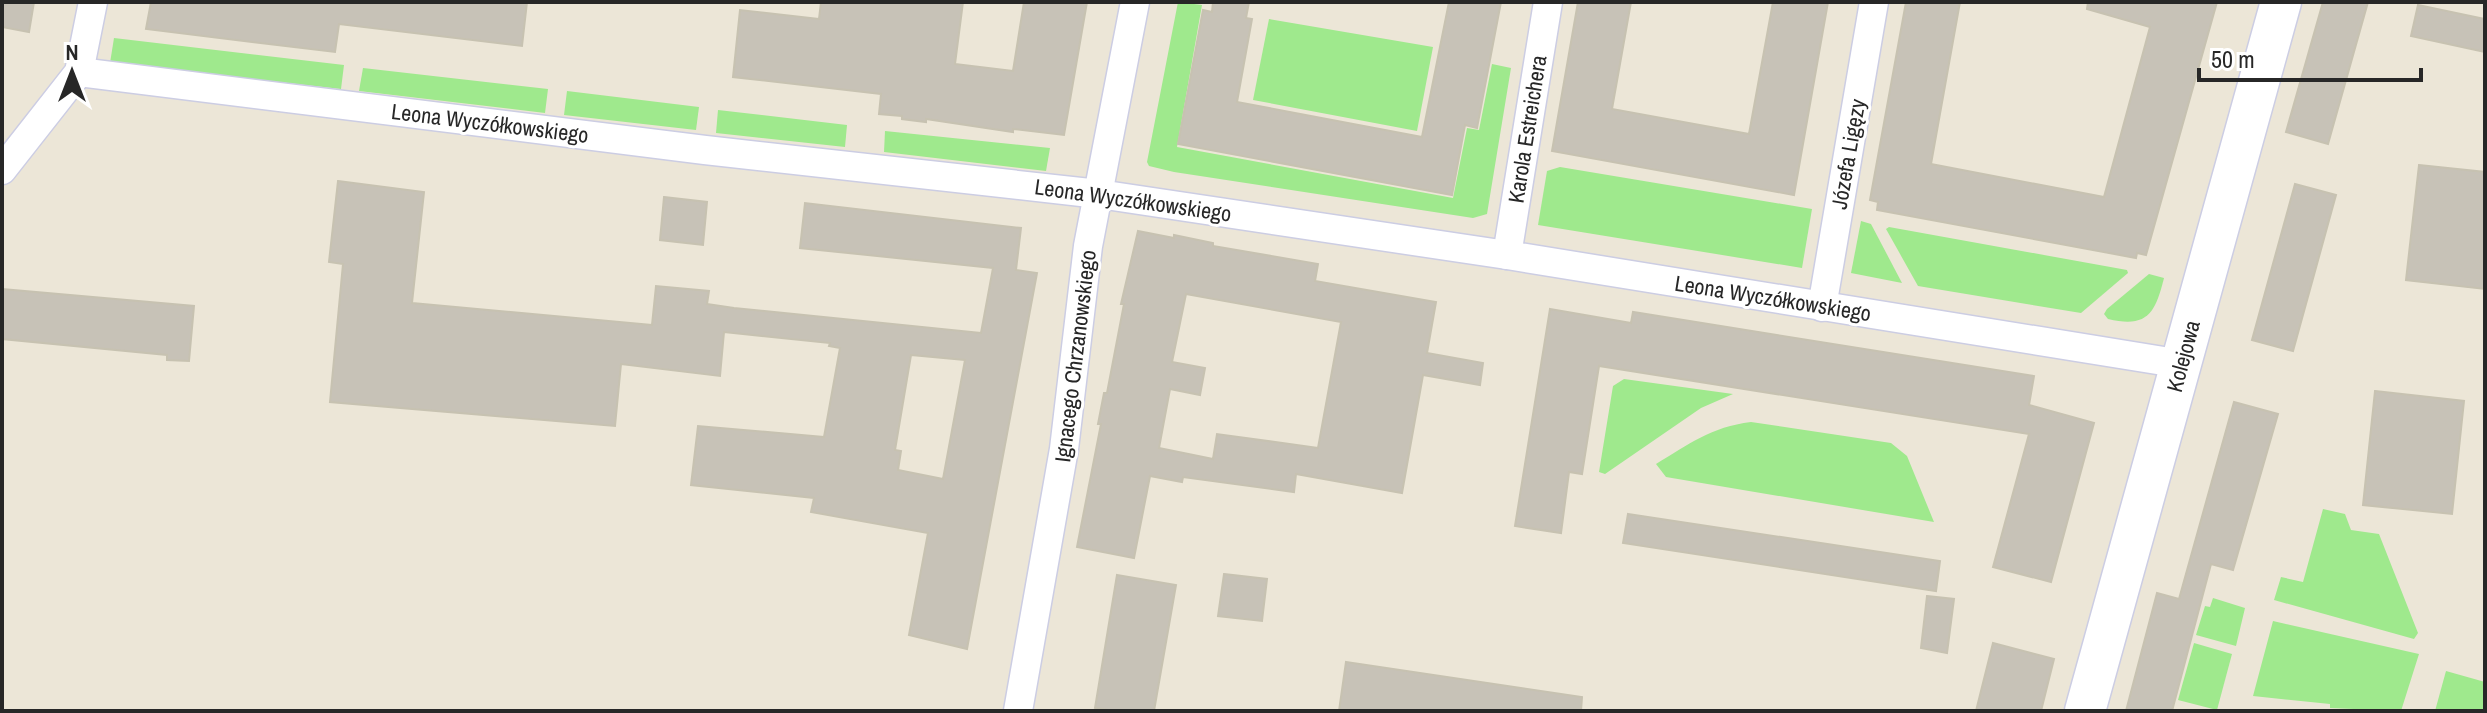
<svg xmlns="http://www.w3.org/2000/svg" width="2487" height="713" font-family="'Archivo Narrow',sans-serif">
	<rect width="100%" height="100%" fill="#ece6d7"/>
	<g fill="#9fe98d">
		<path d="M1178,2L1202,5L1177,147L1453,198L1467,128L1479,130L1492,64L1511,68L1487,214L1473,218L1174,172L1149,166L1147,162Z"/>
		<path d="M1269,19L1433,47L1417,131L1253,100Z"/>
		<path d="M114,38L344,65L341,89L110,63Z"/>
		<path d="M363,68L548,89L545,113L359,91Z"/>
		<path d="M567,91L699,107L696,130L564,115Z"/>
		<path d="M718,110L847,125L845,147L716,133Z"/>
		<path d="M885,131L1050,148L1046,171L884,152Z"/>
		<path d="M1560,167L1812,209L1802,268L1538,225L1547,171Z"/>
		<path d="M1861,221L1871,224L1902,283L1851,273Z"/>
		<path d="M1889,227L2127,270L2128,273L2081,313L1918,286L1886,229Z"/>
		<path d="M2149,274L2164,278C2155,314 2147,328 2108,319L2104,314L2107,309Z"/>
		<path d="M1624,379L1733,394L1701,408L1605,474L1599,472L1613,386Z"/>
		<path d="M1751,422L1891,443L1907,456L1934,522L1666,477L1656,464C1689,444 1711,427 1751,422Z"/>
		<path d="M2323,509L2345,514L2351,530L2379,534L2418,633L2414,639L2274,600L2281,577L2303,582Z"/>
		<path d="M2213,598L2245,608L2236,646L2196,635L2205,606L2210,607Z"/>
		<path d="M2273,621L2419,654L2401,711L2330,708V704L2253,696Z"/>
		<path d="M2194,643L2232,654L2217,710L2178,700Z"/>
		<path d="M2446,671L2485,682V711H2435Z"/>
	</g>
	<g fill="#c7c2b7" stroke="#c7c2b1" stroke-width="2" fill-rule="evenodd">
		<path d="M2,2H34L29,32L2,27Z"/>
		<path d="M151,2H527L522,46L339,24L335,52L146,29Z"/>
		<path d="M821,2H963L955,64L1013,71L1024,2H1087L1064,135L1013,129V132L926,119V122L902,119V116L879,114L881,94L733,77L740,10L819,19Z"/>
		<path d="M1213,2H1249L1246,18L1252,19L1237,102L1422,137L1449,2H1501L1477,128L1465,125L1452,195L1178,144L1203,10L1212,12Z"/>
		<path d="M1578,2H1631L1612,109L1749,134L1773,2H1828L1794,195L1552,151Z"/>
		<path d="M1906,2H1960L1931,164L2104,197L2150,27L2087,9L2088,2H2217L2146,255L2137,253L2136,258L1877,210L1878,202L1870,200Z"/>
		<path d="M2323,2H2368L2328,144L2286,132Z"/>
		<path d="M2418,5L2485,19V52L2411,36Z"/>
		<path d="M2419,165L2485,172V289L2406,280Z"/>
		<path d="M338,181L424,192L412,303L652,325L656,286L709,291L707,304L734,308L981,333L993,268L800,248L805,203L1021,228L1016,270L1037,273L967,649L909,635L928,533L811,512L814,498L691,485L698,426L824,437L840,348L829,346L830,343L724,332L720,376L621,364L615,426L330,402L343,264L329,262ZM911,355L965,360L943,479L898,470L901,451L895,450Z"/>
		<path d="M2295,184L2336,195L2293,351L2252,340Z"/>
		<path d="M664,197L707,202L703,245L660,240Z"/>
		<path d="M1138,231L1174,238V235L1213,243V246L1318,264L1315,281L1436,302L1427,353L1483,363L1480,385L1423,375L1402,493L1296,474L1294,492L1183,477L1182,482L1150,476L1134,558L1077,547L1101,424H1098L1104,393H1107L1124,304H1121ZM1186,294L1341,322L1318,448L1217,434L1213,459L1159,448L1170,389L1200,395L1205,368L1172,362Z"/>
		<path d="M2,289L194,306L189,361L167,360V355L2,339Z"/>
		<path d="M1550,309L1631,323L1633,312L2034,376L2029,405L2094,423L2051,582L1993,567L2029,434L1599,366L1582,474L1569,472L1561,533L1515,526Z"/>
		<path d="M2375,391L2464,401L2452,514L2363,505Z"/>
		<path d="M2234,402L2278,414L2233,570L2211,564L2172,711H2126L2157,593L2179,599Z"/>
		<path d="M1628,514L1940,561L1936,591L1623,543Z"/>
		<path d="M1224,574L1267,579L1262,621L1218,616Z"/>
		<path d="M1117,575L1176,585L1154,711H1114L1095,708Z"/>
		<path d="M1927,596L1954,599L1947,653L1921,648Z"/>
		<path d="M1993,643L2054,659L2041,711H1976Z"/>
		<path d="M1346,662L1582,697L1581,711H1339Z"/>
	</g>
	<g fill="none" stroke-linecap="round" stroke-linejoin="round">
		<g stroke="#cccde3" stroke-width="31">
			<g id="street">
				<path d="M79,72L705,150L1099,194L1507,255L2182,364"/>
				<path d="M2,170L79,72L93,2"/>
				<path d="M1507,255L1548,2"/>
				<path d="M1822,307L1874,2"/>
				<path d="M1018,711L1064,449L1088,246L1135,2"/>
			</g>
		</g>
		<g stroke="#cccde3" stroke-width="43">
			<path id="secondary" d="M2085,711L2281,2"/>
		</g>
		<use href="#street" stroke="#fff" stroke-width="28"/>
		<use href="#secondary" stroke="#fff" stroke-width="40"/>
	</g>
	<g text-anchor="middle" stroke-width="6" stroke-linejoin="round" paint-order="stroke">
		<g font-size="22" fill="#272727" stroke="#fff">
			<text transform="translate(490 123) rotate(7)" y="8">Leona Wyczółkowskiego</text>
			<text transform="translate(1527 129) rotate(-81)" y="8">Karola Estreichera</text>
			<text transform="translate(1848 154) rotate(-80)" y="8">Józefa Ligęzy</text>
			<text transform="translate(1133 200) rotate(8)" y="8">Leona Wyczółkowskiego</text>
			<text transform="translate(1773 298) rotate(9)" y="8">Leona Wyczółkowskiego</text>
			<text transform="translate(1075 356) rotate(-83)" y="8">Ignacego Chrzanowskiego</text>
			<text transform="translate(2183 356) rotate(-75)" y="8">Kolejowa</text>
		</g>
	</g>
	<rect width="2487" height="713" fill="none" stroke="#272727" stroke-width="8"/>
	<g transform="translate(72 72)" stroke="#ffffff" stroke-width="6" paint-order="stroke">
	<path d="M0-6L14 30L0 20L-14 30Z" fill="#272727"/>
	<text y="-12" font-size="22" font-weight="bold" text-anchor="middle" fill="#272727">N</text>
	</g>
	<path d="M2199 68v12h222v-12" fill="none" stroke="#272727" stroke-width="4"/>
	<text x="2211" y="68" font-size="24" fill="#272727" stroke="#ffffff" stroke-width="6" paint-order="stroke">50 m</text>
</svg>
